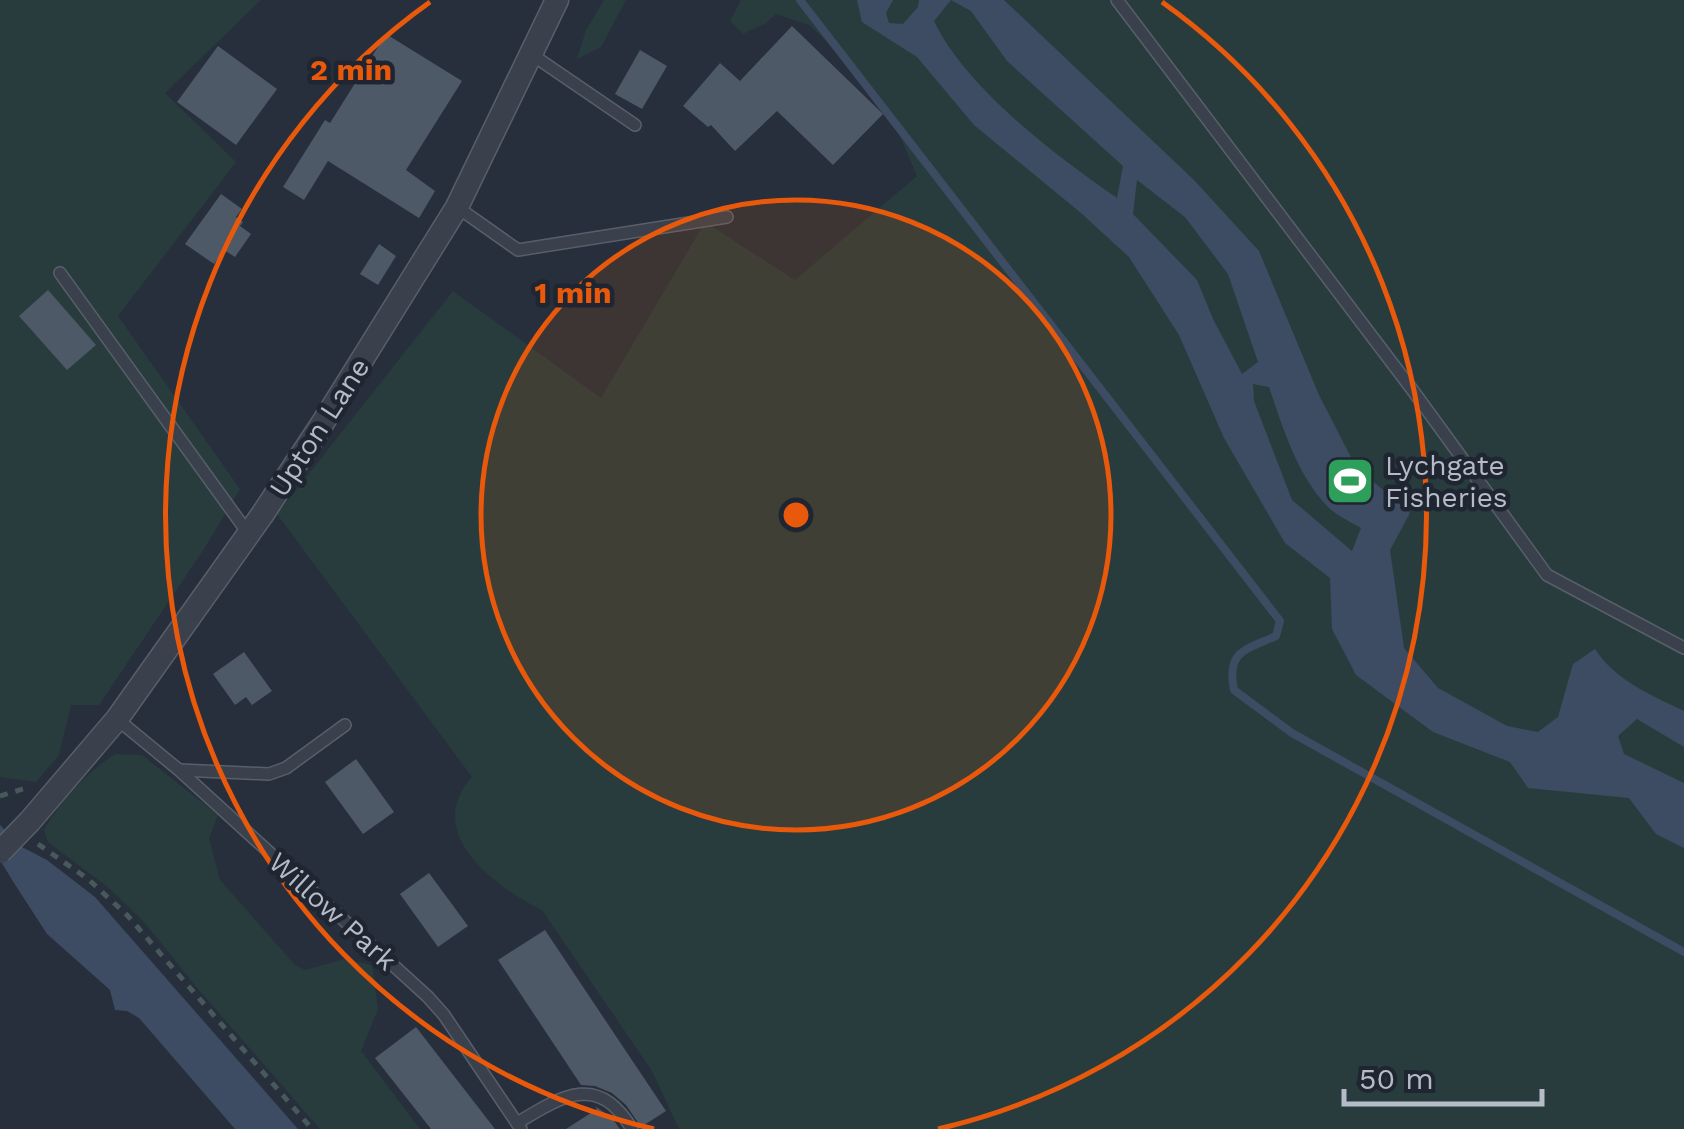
<svg xmlns="http://www.w3.org/2000/svg" width="1684" height="1129" font-family="'Work Sans',sans-serif">
	<rect width="100%" height="100%" fill="#262f3b"/>
	<g fill="#293c3d">
		<path d="M0,0H261L165,93L236,162L118,316L240,489L204,549L99,705H71L59,755L36,782L0,777Z"/>
		<path d="M604,0H626L601,47L577,59L586,30Z"/>
		<path d="M741,0H1684V1129H679L652,1071L542,910C494,887 422,832 472,777L277,514L453,291L601,398L705,222L795,280L917,176L895,125L842,56L809,25L776,14L766,23L743,34L730,21Z"/>
		<path d="M115,754L142,755L218,815L209,838L220,880L295,965L305,970L344,959L372,965L378,1009L361,1051L420,1129H320L198,989L145,923L109,888L48,842L44,830C61,800 86,773 115,754Z"/>
	</g>
	<g fill="#3d4c62" fill-rule="evenodd">
		<path d="M857,0H893L886,13L889,23L903,24L918,7L919,0H951L934,21C965,87 1057,157 1117,198L1123,166L1007,61L971,11L951,0H1004L1194,180L1259,251L1319,395L1356,467L1410,513L1390,550L1404,648L1438,688L1507,726L1538,732L1558,717L1573,664L1595,649C1616,681 1651,695 1684,711V747L1637,719L1618,736L1624,754L1684,783V848L1656,834L1629,798L1528,788L1510,762L1433,732L1356,675L1332,629L1330,578L1285,543L1224,438L1179,335L1129,257L1081,213L974,125L917,57L862,22ZM1137,180L1185,217L1228,274L1258,362L1242,374L1213,319L1197,280L1133,214ZM1253,384L1269,387C1283,428 1297,475 1328,507C1337,516 1351,522 1361,528L1352,551L1292,500L1254,401Z"/>
		<path d="M0,825L20,846L47,860L95,897L298,1129H235L139,1018L127,1011L115,1010L110,990L47,934L14,883L0,860Z"/>
	</g>
	<g fill="none" stroke-linecap="round" stroke-linejoin="round">
		<path stroke="#3d4c62" stroke-width="8" d="M800,0L1280,621L1276,636C1245,650 1226,651 1234,690L1292,733L1684,952"/>
	</g>
	<g fill="#4e5967">
		<path d="M792,26L883,114L833,165L777,111L735,151L711,125L708,127L683,106L720,63L740,81Z"/>
		<path d="M386,34L462,81L406,170L435,191L419,218L328,161L304,200L283,187L325,120L330,123Z"/>
		<path d="M218,46L277,89L236,145L177,102Z"/>
		<path d="M640,50L667,66L642,109L615,94Z"/>
		<path d="M221,194L242,209L236,217L243,222L240,226L251,234L235,257L224,250L214,264L185,244Z"/>
		<path d="M379,244L396,256L378,285L360,274Z"/>
		<path d="M48,290L96,345L67,370L19,316Z"/>
		<path d="M244,652L272,691L252,705L246,697L235,705L213,674Z"/>
		<path d="M356,759L394,812L363,834L325,782Z"/>
		<path d="M429,873L468,926L438,947L400,894Z"/>
		<path d="M545,930L666,1111L641,1127L626,1105L612,1093L595,1086L581,1085L498,960Z"/>
		<path d="M416,1027L495,1129H431L375,1058Z"/>
		<path d="M595,1106L612,1118L620,1129H566L597,1109Z"/>
	</g>
	<g fill="none" stroke-linecap="round" stroke-linejoin="round">
		<g stroke="#585f6a" stroke-width="14">
			<g id="lane">
				<path d="M1117,0L1411,388L1547,575L1684,648"/>
				<path d="M531,54L635,125"/>
				<path d="M457,207L518,250L727,217"/>
				<path d="M60,273L248,533"/>
				<path d="M117,719L179,770L428,997L444,1015L521,1129"/>
				<path d="M180,770L269,774L286,768L345,725"/>
				<path d="M517,1123C562,1096 598,1072 632,1129"/>
			</g>
		</g>
		<g stroke="#585f6a" stroke-width="25">
			<path id="street" d="M30,821L117,719L262,515L322,424L457,207L557,0"/>
		</g>
		<g stroke="#48595b" stroke-width="5" stroke-dasharray="8 8" stroke-linecap="butt">
			<path d="M0,796L26,788"/>
			<path d="M38,844L88,879L127,915L312,1129"/>
		</g>
		<use href="#lane" stroke="#3a414c" stroke-width="11"/>
		<use href="#street" stroke="#3a414c" stroke-width="22"/>
		<g stroke="#585f6a" stroke-width="25" stroke-linecap="butt">
			<path id="street-bridge" d="M0,852L30,821"/>
		</g>
		<use href="#street-bridge" stroke="#3a414c" stroke-width="22"/>
	</g>
	<circle cx="796" cy="515" r="315" fill="#e8590c" fill-opacity=".12"/>
	<g fill="none" stroke="#e8590c" stroke-width="5">
		<circle cx="796" cy="515" r="315"/>
		<path d="M654 1129A630 630 0 0 1 430 2M1162 2A630 630 0 0 1 938 1129"/>
	</g>
	<defs>
		<g id="stadium-square" transform="scale(2.5)"><rect x="-9" y="-9" width="18" height="18" rx="4" fill="#2e9e5b" stroke="#1f2631"/><path d="M0-5a6.5 5 0 1 0 0 10a6.5 5 0 1 0 0-10ZM-3.5-1.8h7v3.6h-7Z" fill="#fff"/></g>
	</defs>
	<g fill-rule="evenodd">
		<use href="#stadium-square" x="1350" y="481"/>
	</g>
	<g text-anchor="middle" stroke-width="9" stroke-linejoin="round" paint-order="stroke">
		<g font-size="28" fill="#b5bcc7" stroke="#1f2631">
			<text transform="translate(319 427) rotate(-57)" y="10">Upton Lane</text>
			<text transform="translate(333 911) rotate(42)" y="10">Willow Park</text>
		</g>
		<g font-size="28" fill="#b5bcc7" stroke="#1f2631" text-anchor="start">
			<text x="1385" y="475">Lychgate<tspan x="1385" dy="32">Fisheries</tspan></text>
		</g>
	</g>
	<circle cx="796" cy="515" r="15" fill="#e8590c" stroke="#1f2631" stroke-width="5"/>
	<g font-size="30" text-anchor="middle" font-weight="bold" fill="#e8590c" stroke="#1f2631" stroke-width="9" stroke-linejoin="round" paint-order="stroke">
		<text x="351" y="80">2 min</text>
		<text x="573" y="303">1 min</text>
	</g>
	<path d="M1344 1089v15h198v-15" fill="none" stroke="#b5bcc7" stroke-width="5"/>
	<text x="1359" y="1089" font-size="30" fill="#b5bcc7" stroke="#1f2631" stroke-width="8" paint-order="stroke">50 m</text>
</svg>
